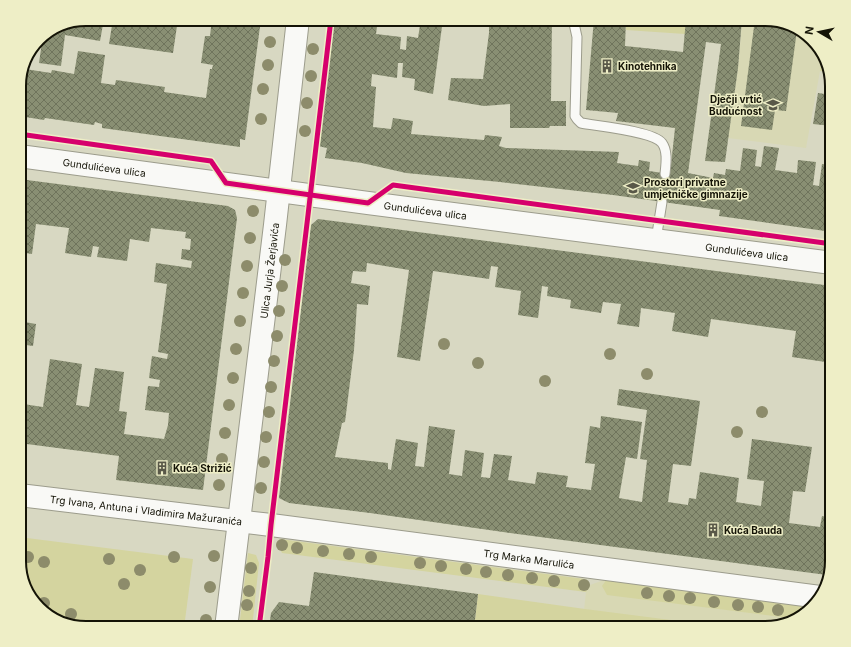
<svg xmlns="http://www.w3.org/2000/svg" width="851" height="647" font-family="Inter,sans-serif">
	<defs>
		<pattern id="building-cross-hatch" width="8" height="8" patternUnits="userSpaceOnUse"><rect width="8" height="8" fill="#898f73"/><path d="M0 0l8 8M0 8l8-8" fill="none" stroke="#6f745c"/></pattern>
	</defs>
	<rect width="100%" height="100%" fill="#d8d8c2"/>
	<g fill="#d8d8b4">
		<path d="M755,19H766L806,33L825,56L829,72L820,71L806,148L728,138L738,68L742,22L754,23Z"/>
		<path d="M607,579L812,607L795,621L765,628H582L586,592L590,585Z"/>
	</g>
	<g fill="#d4d49f">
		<path d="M626,19H687L685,34L626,30Z"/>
		<path d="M823,53L825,56L829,72L820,71Z"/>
		<path d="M19,537L193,559L184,628H85L45,614L26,591L19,566Z"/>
		<path d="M280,539L585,579L590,585L586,592L282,553L277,543Z"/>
		<path d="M248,553L256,555L259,563L252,628H239Z"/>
		<path d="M607,579L812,607L797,619L607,595L602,586Z"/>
		<path d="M478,594L585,609L733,628H474Z"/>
	</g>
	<g fill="url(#building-cross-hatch)">
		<path d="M86,19H104L100,41L65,35L61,66L39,63L43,35Z"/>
		<path d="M113,19H178L173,53L109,44Z"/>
		<path d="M212,19H261L245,140L240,139V147L102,128V124L95,122L94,125L45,118L44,120L19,116V81L25,69L51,73L52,70L74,74L78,51L105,55L101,83L115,85L116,80L165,87L164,92L206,98L210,69H212L213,65L201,63L205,36H210Z"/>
		<path d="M334,19H378L376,34L401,37L400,49L406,50L407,36L418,38L421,19H443L433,94L414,90L415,79L402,77L403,63H398L397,78L372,74L371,86L376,87L373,127L391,129L393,118L413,121L411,134L484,140L485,135L502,137L499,146L506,148L619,152L617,163L638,166L639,160L650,162L649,171L670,174L675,128L616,121L618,113L586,110L594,19H626L625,46L683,52L686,19H742L738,68L725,162L705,161L721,44L706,42L688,173L713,178L714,173L725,175L726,169L740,171L743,148L757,150L755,166L761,167L764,146L779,148L775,170L797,173L798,160L816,162L813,185L819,186L822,164L832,165V232L719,216L720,210L613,195L500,182L406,173L362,163L325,158L327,148L318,146Z"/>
		<path d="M489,19H552L551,101H566V126H550L549,128H510V104L484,106L448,100L451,78L483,79L489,33Z"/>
		<path d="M755,19H766L797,30L786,111L775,110L772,130L741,126Z"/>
		<path d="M818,93L832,95V126L813,124Z"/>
		<path d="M19,179L228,206L235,210L237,218L203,490L116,480L119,456L19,443V385L25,386L23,404L43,407L50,359L82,364L76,405L89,407L95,368L124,372L119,411L127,412L124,434L164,439L168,425L169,413L145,410L148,386L159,387L160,380L149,378L152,356L167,359L168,354L158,352L167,284L154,282L156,263L191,268L192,261L181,259L182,249L190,250L191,239L185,238L186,232L151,228L149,242L130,239L127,261L97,257L99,247L93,246L91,257L65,253L69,228L36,224L32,254L19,252Z"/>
		<path d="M318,219L832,286V363L792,357L796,331L711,319L708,337L672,331L675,313L641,308L639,327L617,324L621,304L603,302L601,313L570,308L571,300L547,296L548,287L542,286L538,318L518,315L521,291L495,287L498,267L491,266L489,279L433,271L420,361L397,357L409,270L367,263L366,272L353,271L351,283L370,286L368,305L357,304L354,350L345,422L342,423L335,457L388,463V469L391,470L396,439L418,443L415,466L424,467L429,426L455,430L449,474L462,476L465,450L484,453L481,477L490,478L494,454L512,456L508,480L535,484L537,472L568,476L566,487L591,490L595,464L585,463L590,426L600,428L601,416L642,422L637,459L626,457L619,498L642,502L647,460L640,459L647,410L617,405L619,389L700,401L691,466L673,464L668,502L688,505L689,498L696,499L700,472L739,478L736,502L761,506L764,481L747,479L752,439L812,447L805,492L793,491L789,523L820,527L822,516L832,518V562L827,575L510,533L370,513L289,503L279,498L311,225Z"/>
		<path d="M19,321L36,324L33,346L19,344Z"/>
		<path d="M831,468H832V494H828Z"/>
		<path d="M314,572L478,594L474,628H269L271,613L279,602L309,606Z"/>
	</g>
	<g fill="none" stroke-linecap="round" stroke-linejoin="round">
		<g stroke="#9c9c8c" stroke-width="11">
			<g id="lane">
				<path d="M573,19L577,37L575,116L577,119L581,123C597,126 653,131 662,143C668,151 666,164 665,174"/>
				<path d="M656,240L662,202"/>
			</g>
		</g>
		<g stroke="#9c9c8c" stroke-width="24">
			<g id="secondary">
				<path id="s1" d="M19,156L368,203L832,263"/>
				<path id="s2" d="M19,495L111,506L271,525L820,597"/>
				<path id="s3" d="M226,628L275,225L298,19"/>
			</g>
		</g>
		<use href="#lane" stroke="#f9f9f6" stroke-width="9"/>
		<use href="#secondary" stroke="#f9f9f6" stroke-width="22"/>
		<g stroke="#eeeec6" stroke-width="8">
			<g id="cycleway">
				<path d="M19,134L211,161L226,183L368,203L393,185L832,244"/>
				<path d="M259,628L268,557L271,525L308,215L331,19"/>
			</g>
		</g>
		<use href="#cycleway" stroke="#d6006c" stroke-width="5"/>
	</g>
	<g fill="#8d8c6b">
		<circle cx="270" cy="42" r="6"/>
		<circle cx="313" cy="49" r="6"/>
		<circle cx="268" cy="65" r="6"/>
		<circle cx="311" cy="76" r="6"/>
		<circle cx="263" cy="89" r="6"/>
		<circle cx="307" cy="103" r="6"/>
		<circle cx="261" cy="119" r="6"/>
		<circle cx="305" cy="131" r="6"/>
		<circle cx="253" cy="211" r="6"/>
		<circle cx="250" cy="238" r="6"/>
		<circle cx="285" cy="260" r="6"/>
		<circle cx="247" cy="266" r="6"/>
		<circle cx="282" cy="286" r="6"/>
		<circle cx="243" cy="293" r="6"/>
		<circle cx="279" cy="311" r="6"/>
		<circle cx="240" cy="321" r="6"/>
		<circle cx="277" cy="336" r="6"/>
		<circle cx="444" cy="344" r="6"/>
		<circle cx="236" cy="349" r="6"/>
		<circle cx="610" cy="354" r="6"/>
		<circle cx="274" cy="361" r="6"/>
		<circle cx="478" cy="363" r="6"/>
		<circle cx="647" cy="374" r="6"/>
		<circle cx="233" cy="378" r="6"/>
		<circle cx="545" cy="381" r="6"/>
		<circle cx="271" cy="387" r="6"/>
		<circle cx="229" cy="405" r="6"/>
		<circle cx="269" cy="412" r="6"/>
		<circle cx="762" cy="412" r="6"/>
		<circle cx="737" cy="432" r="6"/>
		<circle cx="225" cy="433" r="6"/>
		<circle cx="266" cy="437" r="6"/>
		<circle cx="222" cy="459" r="6"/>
		<circle cx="264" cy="462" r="6"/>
		<circle cx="219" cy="485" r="6"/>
		<circle cx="261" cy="488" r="6"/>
		<circle cx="282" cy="545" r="6"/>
		<circle cx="297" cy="548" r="6"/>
		<circle cx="323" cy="551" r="6"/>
		<circle cx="349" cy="554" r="6"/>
		<circle cx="214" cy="556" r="6"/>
		<circle cx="28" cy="557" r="6"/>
		<circle cx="174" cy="557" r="6"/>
		<circle cx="371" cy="557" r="6"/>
		<circle cx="109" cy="559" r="6"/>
		<circle cx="44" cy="562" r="6"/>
		<circle cx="420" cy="563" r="6"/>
		<circle cx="441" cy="566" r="6"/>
		<circle cx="251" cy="568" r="6"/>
		<circle cx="466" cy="569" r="6"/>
		<circle cx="140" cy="570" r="6"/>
		<circle cx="486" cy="572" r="6"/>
		<circle cx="508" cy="575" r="6"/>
		<circle cx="532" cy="578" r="6"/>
		<circle cx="554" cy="581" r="6"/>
		<circle cx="124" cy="584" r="6"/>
		<circle cx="584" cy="585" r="6"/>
		<circle cx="210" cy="587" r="6"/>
		<circle cx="249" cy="591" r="6"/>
		<circle cx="647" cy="593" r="6"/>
		<circle cx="669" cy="596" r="6"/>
		<circle cx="690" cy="598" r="6"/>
		<circle cx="714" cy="602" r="6"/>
		<circle cx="44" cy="603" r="6"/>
		<circle cx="247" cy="605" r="6"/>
		<circle cx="738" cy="605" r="6"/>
		<circle cx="758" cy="607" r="6"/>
		<circle cx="778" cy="610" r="6"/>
		<circle cx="71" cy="614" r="6"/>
		<circle cx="206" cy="620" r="6"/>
	</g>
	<defs>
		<g id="building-bare" transform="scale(1.08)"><path d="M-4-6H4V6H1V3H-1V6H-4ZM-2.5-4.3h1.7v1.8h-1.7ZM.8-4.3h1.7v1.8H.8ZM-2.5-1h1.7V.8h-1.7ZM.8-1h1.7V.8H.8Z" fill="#595848" stroke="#eeeec6" stroke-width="2.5" paint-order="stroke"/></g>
		<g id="school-bare" transform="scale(1.08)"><path d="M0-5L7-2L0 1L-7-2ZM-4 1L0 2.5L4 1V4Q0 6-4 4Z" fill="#595848" stroke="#eeeec6" stroke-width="2.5" paint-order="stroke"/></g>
	</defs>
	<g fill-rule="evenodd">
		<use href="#building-bare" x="607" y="66"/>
		<use href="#school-bare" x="773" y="105"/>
		<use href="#school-bare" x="633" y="188"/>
		<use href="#building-bare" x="162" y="468"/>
		<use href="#building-bare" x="713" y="530"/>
	</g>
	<g text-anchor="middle" stroke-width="3" stroke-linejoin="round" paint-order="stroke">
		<g font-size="10" font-weight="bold" fill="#141306" stroke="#eeeec6" text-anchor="start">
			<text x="618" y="70">Kinotehnika</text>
			<text x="762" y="103" text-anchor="end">Dječji vrtić<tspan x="762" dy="12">Budućnost</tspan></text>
			<text x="644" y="186">Prostori privatne<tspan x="644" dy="12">umjetničke gimnazije</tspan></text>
			<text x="173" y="472">Kuća Strižić</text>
			<text x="724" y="534">Kuća Bauda</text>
		</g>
		<g font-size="10" fill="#141306" stroke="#eeeec6">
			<text dy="4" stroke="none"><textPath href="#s1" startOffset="86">Gundulićeva ulica</textPath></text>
			<text dy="4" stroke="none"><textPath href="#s1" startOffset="410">Gundulićeva ulica</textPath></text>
			<text dy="4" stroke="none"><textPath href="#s1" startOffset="734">Gundulićeva ulica</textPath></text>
			<text dy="4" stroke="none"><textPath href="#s3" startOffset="360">Ulica Jurja Žerjavića</textPath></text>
			<text dy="4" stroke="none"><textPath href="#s2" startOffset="128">Trg Ivana, Antuna i Vladimira Mažuranića</textPath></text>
			<text dy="4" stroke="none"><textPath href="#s2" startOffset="514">Trg Marka Marulića</textPath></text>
		</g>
	</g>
	<path d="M0 0H851V647H0ZM86 26H765A60 60 0 0 1 825 86V561A60 60 0 0 1 765 621H86A60 60 0 0 1 26 561V86A60 60 0 0 1 86 26Z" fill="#eeeec6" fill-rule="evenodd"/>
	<path fill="none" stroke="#141306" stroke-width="2" d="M86 26H765A60 60 0 0 1 825 86V561A60 60 0 0 1 765 621H86A60 60 0 0 1 26 561V86A60 60 0 0 1 86 26Z"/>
	<g transform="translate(819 32) rotate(279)" stroke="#eeeec6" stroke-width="3" paint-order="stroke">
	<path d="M0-3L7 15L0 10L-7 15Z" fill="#141306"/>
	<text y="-6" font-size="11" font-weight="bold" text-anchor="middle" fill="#141306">N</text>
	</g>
</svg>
